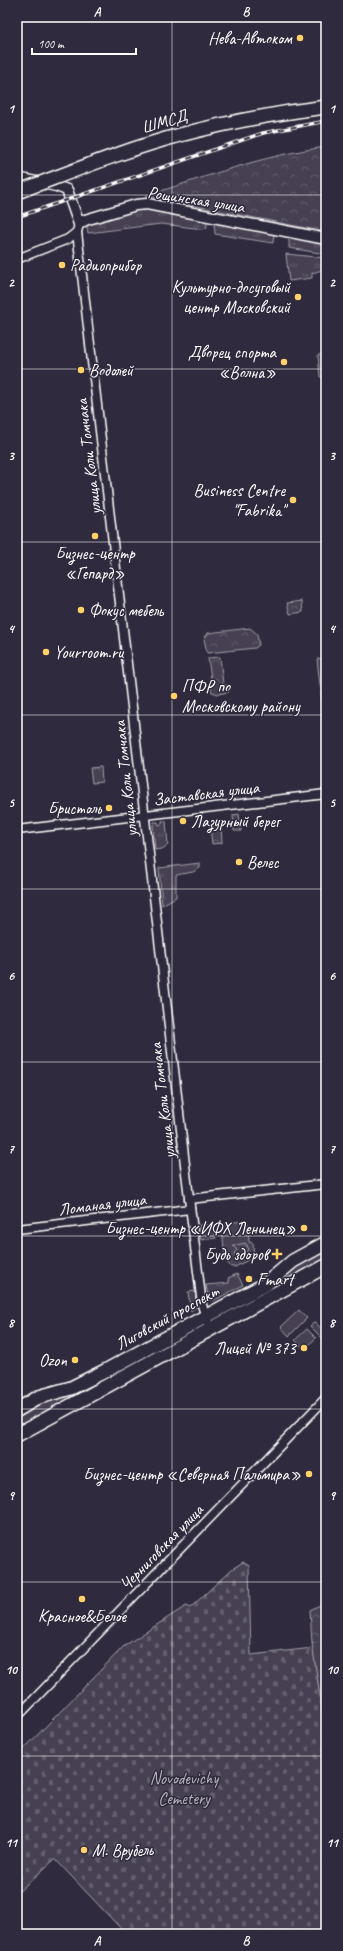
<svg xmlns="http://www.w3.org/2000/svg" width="343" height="1951" font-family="Caveat,sans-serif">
	<defs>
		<pattern id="grass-tufts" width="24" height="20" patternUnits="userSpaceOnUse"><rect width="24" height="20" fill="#464152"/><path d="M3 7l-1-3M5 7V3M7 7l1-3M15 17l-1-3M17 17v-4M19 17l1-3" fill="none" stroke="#625e6c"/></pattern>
		<pattern id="forest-crowns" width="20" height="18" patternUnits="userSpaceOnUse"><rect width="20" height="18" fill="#464152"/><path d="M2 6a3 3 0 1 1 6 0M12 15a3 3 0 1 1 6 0" fill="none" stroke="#625e6c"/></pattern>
		<pattern id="cemetery-stones" width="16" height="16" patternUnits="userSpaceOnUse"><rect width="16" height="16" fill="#464152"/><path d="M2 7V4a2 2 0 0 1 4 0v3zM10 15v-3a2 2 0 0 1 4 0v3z" fill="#625e6c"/></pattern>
	</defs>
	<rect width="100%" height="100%" fill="#2f2a3d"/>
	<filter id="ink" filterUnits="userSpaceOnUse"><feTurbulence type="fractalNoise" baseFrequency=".025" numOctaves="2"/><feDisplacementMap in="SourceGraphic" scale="8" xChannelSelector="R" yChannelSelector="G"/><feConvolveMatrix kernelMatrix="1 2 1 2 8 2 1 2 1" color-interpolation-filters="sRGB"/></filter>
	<g filter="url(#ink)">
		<g fill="url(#grass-tufts)" stroke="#a2a0a8">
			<path d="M142,208L206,219L207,227L203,229L161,224L88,233L87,226L89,224Z"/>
			<path d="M214,222L274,232L273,243L215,234Z"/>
			<path d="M289,236L326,244V254L289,248Z"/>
			<path d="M286,254L326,258V269L312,273V278L289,281Z"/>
			<path d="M239,814L241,831H234L233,815Z"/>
			<path d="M162,821H166L168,845L162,849L155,850L153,825L154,822H158L159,825L162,824Z"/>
			<path d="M200,863V868L193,872L176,875V897L162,905L159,868Z"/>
			<path d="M245,1221L248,1224L249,1242L253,1243L254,1257L235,1267H231L225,1260L222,1228L226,1223Z"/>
			<path d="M199,1225H212L215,1230L216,1238L201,1240Z"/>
			<path d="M326,1247V1259L224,1315L223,1313L292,1266Z"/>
			<path d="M237,1274L243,1285L215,1300H209L206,1285L229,1283L228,1278Z"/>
			<path d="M195,1291L197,1306L191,1311L188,1292Z"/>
			<path d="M197,1328L198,1329L17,1428V1417L41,1403L78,1392Z"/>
		</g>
		<g fill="url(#forest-crowns)" stroke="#a2a0a8">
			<path d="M326,147V232L145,196C206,177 263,155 326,147Z"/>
			<path d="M326,354V376L320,377L318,355Z"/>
			<path d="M302,601L303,612L290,614L287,603Z"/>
			<path d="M250,628L257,634L259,645L255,648L207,653L204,639L208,633Z"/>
			<path d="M220,657L223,684L228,686L229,692L218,694L212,692L210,686L212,685L208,658Z"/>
			<path d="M101,767L102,782L92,783L90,768Z"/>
			<path d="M221,826L222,843L212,844L210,827Z"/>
			<path d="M245,1243L249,1249L240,1259L234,1253L237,1250L233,1246Z"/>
			<path d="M326,1602V1642L312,1643L310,1610Z"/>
		</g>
		<path fill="url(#cemetery-stones)" stroke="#a2a0a8" d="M243,1562L249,1566L251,1655L313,1648L326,1737V1934H126L55,1859L17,1893V1756L124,1646L186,1606L190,1608L232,1569Z"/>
		<g fill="#464152" stroke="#a2a0a8">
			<path d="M326,658V702L322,703L317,659Z"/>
			<path d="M299,1310L307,1318L289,1336L281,1327Z"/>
			<path d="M315,1322L326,1334L324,1340L310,1326Z"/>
			<path d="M307,1329L316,1338L304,1349L295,1340Z"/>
			<path d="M326,1642V1737L312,1643Z"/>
		</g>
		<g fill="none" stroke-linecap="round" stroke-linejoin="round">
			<g stroke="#fff" stroke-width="11">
				<g id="minor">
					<path d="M79,224L77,232L186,1173L202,1305L210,1329"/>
					<path d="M17,259L68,239L77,232"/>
					<path d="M17,830L326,794"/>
					<path d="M189,1199L326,1184"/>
					<path d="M17,1229L190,1209"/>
					<path d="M17,1717L326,1398"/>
				</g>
			</g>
			<g stroke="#fff" stroke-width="13">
				<path id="tertiary" d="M17,178L56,186L67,190L79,224L85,220L136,205L147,204L326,239"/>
			</g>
			<g stroke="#fff" stroke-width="16">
				<g id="primary">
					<path d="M17,1410L39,1397L71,1388L105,1371L266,1284L293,1261L326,1243"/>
					<path d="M17,1435L326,1266"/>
				</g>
			</g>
			<use href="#minor" stroke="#2f2a3d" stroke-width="8"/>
			<use href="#tertiary" stroke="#2f2a3d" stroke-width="10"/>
			<use href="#primary" stroke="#2f2a3d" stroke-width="13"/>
			<g stroke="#fff" stroke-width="3.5">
				<path id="rail" d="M17,217L263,133L326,121"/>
			</g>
			<use href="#rail" stroke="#2f2a3d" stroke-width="2" stroke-dasharray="6" stroke-linecap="butt"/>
			<g stroke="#fff" stroke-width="16" stroke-linecap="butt">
				<path id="primary-bridge" d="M17,192C71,172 124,150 180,135C228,122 277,113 326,107"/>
			</g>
			<use href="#primary-bridge" stroke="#2f2a3d" stroke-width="13"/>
		</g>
	</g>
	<path fill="none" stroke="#fff" stroke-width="1" stroke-opacity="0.55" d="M172,17V1934M17,195H326M17,369H326M17,542H326M17,715H326M17,889H326M17,1062H326M17,1236H326M17,1409H326M17,1582H326M17,1756H326"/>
	<g fill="#ffd166" stroke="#2f2a3d" stroke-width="1.5">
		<circle cx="300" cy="38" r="4"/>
		<circle cx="62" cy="265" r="4"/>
		<circle cx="298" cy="297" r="4"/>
		<circle cx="284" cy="362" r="4"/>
		<circle cx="81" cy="370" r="4"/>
		<circle cx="293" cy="500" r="4"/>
		<circle cx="95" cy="536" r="4"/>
		<circle cx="81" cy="610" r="4"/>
		<circle cx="46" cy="652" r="4"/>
		<circle cx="174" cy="696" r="4"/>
		<circle cx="109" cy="808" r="4"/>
		<circle cx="183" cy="821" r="4"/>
		<circle cx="239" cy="862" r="4"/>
		<circle cx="304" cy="1228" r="4"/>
		<path d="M275 1248h4v4h4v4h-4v4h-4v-4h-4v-4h4z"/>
		<circle cx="249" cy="1279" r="4"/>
		<circle cx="304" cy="1348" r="4"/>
		<circle cx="75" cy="1360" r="4"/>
		<circle cx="309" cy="1474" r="4"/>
		<circle cx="82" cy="1599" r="4"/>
		<circle cx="84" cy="1850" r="4"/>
	</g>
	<g text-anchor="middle" stroke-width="3" stroke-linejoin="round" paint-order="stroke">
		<g font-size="17" fill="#fff" stroke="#2f2a3d" text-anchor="end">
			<text x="292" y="44">Нева-Автоком</text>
			<text x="70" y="271" text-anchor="start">Радиоприбор</text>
			<text x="290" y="293">Культурно-досуговый<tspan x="290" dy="20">центр Московский</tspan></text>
			<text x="276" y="358">Дворец спорта<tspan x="276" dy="20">«Волна»</tspan></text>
			<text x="89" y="376" text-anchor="start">Водолей</text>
			<text x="285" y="496">Business Centre<tspan x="285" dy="20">"Fabrika"</tspan></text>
			<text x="95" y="559" text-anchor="middle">Бизнес-центр<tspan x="95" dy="20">«Гепард»</tspan></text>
			<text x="89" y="616" text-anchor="start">Фокус мебель</text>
			<text x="54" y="658" text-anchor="start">Yourroom.ru</text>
			<text x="182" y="692" text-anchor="start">ПФР по<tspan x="182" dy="20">Московскому району</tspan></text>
			<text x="101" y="814">Бристоль</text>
			<text x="191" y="827" text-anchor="start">Лазурный берег</text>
			<text x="247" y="868" text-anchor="start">Велес</text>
			<text x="296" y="1234">Бизнес-центр «ИФХ Ленинец»</text>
			<text x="268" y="1260">Будь здоров</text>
			<text x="257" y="1285" text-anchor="start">Fmart</text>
			<text x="296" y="1354">Лицей № 373</text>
			<text x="67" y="1366">Ozon</text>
			<text x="301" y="1480">Бизнес-центр «Северная Пальмира»</text>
			<text x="82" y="1622" text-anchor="middle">Красное&amp;Белое</text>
			<text x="92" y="1856" text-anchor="start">М. Врубель</text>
		</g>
		<g font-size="17" fill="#fff" stroke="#2f2a3d">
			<text transform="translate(164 121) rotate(-16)" y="6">ШМСД</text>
			<text transform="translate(196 199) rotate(9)" y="6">Рощинская улица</text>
			<text transform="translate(88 457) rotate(-97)" y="6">улица Коли Томчака</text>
			<text transform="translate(125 779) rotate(-96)" y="6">улица Коли Томчака</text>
			<text transform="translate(206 793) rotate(-7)" y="6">Заставская улица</text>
			<text transform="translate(162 1101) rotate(-97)" y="6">улица Коли Томчака</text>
			<text transform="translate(102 1204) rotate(-7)" y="6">Ломаная улица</text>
			<text transform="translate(167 1317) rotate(-29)" y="6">Лиговский проспект</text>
			<text transform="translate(161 1547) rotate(-46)" y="6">Черниговская улица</text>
		</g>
		<g font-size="17" fill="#b5b3ba" stroke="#2f2a3d">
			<text x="184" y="1784">Novodevichy<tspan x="184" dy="20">Cemetery</tspan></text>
		</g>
	</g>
	<rect width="343" height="1951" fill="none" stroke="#2f2a3d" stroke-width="44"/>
	<path d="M32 48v6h104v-6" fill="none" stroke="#ffffff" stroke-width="2"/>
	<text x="38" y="48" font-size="12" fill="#ffffff" stroke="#2f2a3d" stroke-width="3" paint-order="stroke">100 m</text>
	<rect x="22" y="22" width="299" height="1907" fill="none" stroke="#fff" stroke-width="1.5"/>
	<g font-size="13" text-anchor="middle" font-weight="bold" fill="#fff">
		<text x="97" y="16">A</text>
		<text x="246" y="16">B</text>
		<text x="11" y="113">1</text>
		<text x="332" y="113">1</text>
		<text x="11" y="287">2</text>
		<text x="332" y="287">2</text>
		<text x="11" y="460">3</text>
		<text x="332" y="460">3</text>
		<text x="11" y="633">4</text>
		<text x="332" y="633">4</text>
		<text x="11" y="807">5</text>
		<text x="332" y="807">5</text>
		<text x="11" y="980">6</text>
		<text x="332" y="980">6</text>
		<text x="11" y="1153">7</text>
		<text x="332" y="1153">7</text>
		<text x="11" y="1327">8</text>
		<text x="332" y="1327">8</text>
		<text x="11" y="1500">9</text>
		<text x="332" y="1500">9</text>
		<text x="11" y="1674">10</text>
		<text x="332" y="1674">10</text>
		<text x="11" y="1847">11</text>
		<text x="332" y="1847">11</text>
		<text x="97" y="1945">A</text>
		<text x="246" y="1945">B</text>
	</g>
</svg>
